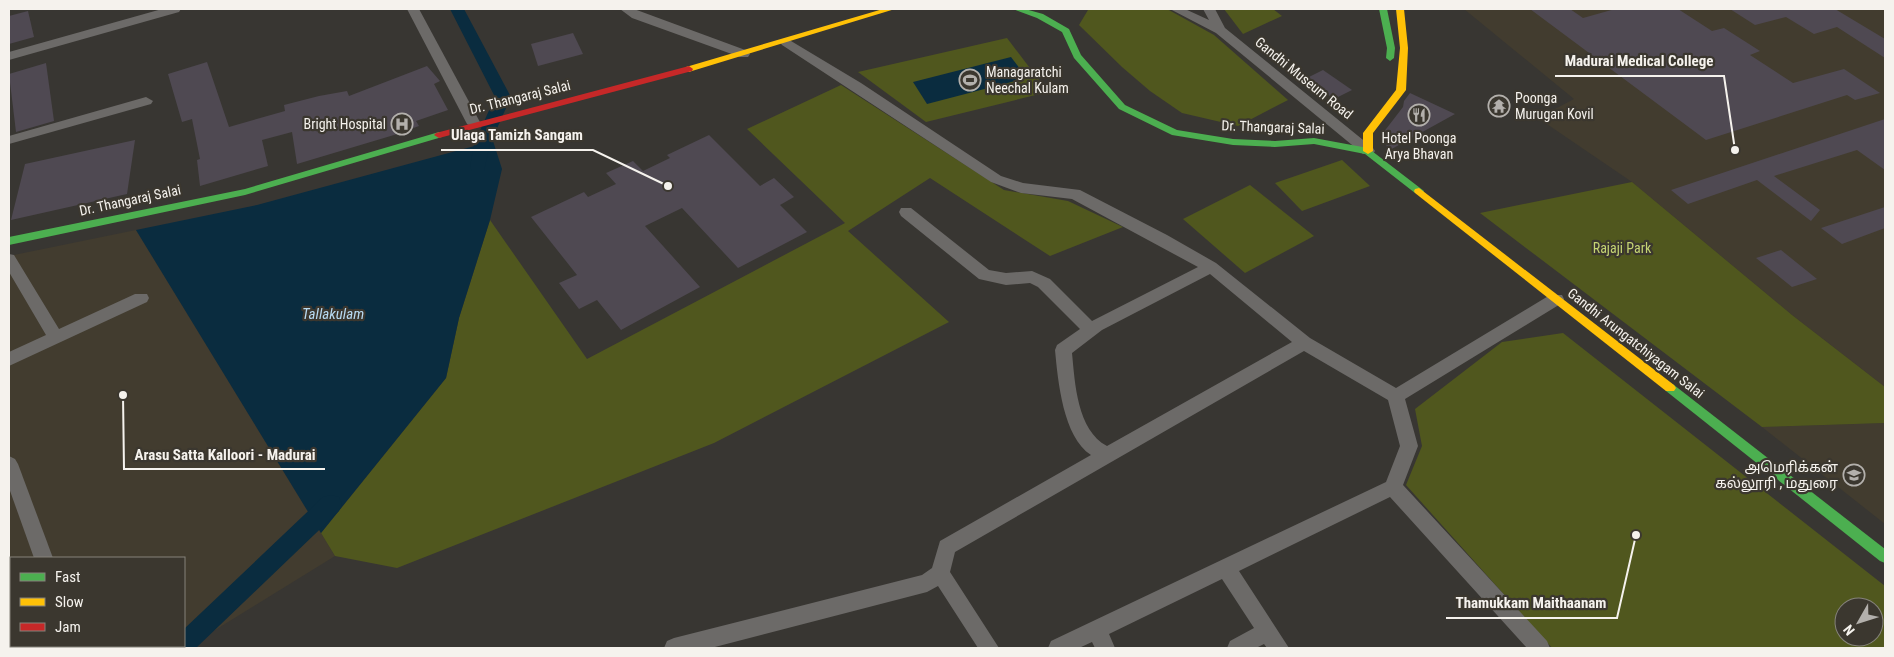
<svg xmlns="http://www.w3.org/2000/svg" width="1894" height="657" font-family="'Roboto Condensed','Noto Sans Tamil',sans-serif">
	<rect width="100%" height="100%" fill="#383632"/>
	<g fill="#423c2f" fill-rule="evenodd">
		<path d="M1464,9H1885V387L1792,315L1632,182L1538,118L1574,99Z"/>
		<path d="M136,230L335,556L186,648H9V256ZM11,558H184V646H11Z"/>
		<path d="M1885,423V524L1762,427Z"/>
	</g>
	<g fill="#50571e" fill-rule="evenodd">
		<path d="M1093,9H1167L1214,35L1288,100L1238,126L1182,113L1150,91L1122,67L1079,25L1088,10Z"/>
		<path d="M1224,9H1273L1282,16L1243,34Z"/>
		<path d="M1007,38L1048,92L926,122L858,72Z"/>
		<path d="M841,85L1004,190L1068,201L1123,227L1050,256L930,178L848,231L949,322L714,443L397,568L335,556L321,533L446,378L459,318L490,220L587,359L845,223L747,129Z"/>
		<path d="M1342,160L1370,186L1302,211L1275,183Z"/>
		<path d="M1632,182L1792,315L1885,387V423L1762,427L1480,213Z"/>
		<path d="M1250,185L1314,236L1245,273L1183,219Z"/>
		<path d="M1563,333L1885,586V648H1552L1406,485L1422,446L1415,409L1502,342ZM1844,607H1874V637H1844Z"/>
	</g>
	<g fill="#0a2c3f">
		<path d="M1011,57L1027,78L927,104L913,82Z"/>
		<path d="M493,141L502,169L490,220L459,318L446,378L321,533L136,230L257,205Z"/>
	</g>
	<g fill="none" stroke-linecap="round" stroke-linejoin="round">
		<g fill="#0a2c3f" fill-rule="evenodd">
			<path d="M450,9H464L511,97L490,144L484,171H472L470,167L474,144L495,97Z"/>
			<path d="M331,495L339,497L342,504L339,511L196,648H174L173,646H184V629L323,497Z"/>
		</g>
	</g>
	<g fill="#4f4952">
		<path d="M1530,9H1570L1583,18L1615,9H1678L1712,31L1724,28L1760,51L1750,55L1793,83L1844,69L1880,93L1855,100L1847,95L1706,140Z"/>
		<path d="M1730,9H1835L1885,39V58L1837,27L1814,34L1786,17L1755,25Z"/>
		<path d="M28,11L34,37L9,44V16Z"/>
		<path d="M573,33L583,54L538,66L531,44Z"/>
		<path d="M207,62L229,127L285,111L284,105L319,96L347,91L349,96L427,66L440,81L434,84L448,110L416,121L419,126L394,135L297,164L292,132L262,140L268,166L200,186L197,160L200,159L192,119L182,122L168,74Z"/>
		<path d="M46,63L54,121L16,132L9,74Z"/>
		<path d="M1323,70L1352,90L1334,99L1305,79Z"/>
		<path d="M1410,93L1455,114L1388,151L1383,133L1403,107L1404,101Z"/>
		<path d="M1885,119V170L1857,150L1774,176L1820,210L1811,221L1757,180L1688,204L1671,190Z"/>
		<path d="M709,135L760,186L774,178L794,197L780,205L807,232L738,268L682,208L645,226L700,287L621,330L597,300L579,309L559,283L577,275L531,217L584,192L588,197L616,184L606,173L633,161L643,171L670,158L667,155Z"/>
		<path d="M135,140L127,194L11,220L25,164Z"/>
		<path d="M1885,207V228L1842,244L1821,228Z"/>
		<path d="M1781,250L1817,279L1792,287L1756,258Z"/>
	</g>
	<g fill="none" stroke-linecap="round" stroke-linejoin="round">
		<g fill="#6c6a68" fill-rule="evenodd">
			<path d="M162,9H181L179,12L9,60V52Z"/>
			<path d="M407,9H419L481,124L479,127L474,128L467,124Z"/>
			<path d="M620,9H634L748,51L750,54L748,57H740L632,18Z"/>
			<path d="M1170,9H1185L1209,20L1203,9H1215L1225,28L1373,148L1375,151L1373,154H1363L1216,33Z"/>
			<path d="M786,38L861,83L1001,176L1023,183L1080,190L1167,235L1216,263L1310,338L1396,388L1550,295H1562L1564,299L1562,303L1405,399L1418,446L1403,485L1547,641L1550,648H1527L1390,497L1239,571L1289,648H1267L1264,644L1256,648H1227L1230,641L1254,628L1222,579L1109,634L1115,648H1095L1092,642L1079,648H1048L1051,641L1386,482L1400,446L1388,400L1304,351L955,552L950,572L999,648H978L938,586L927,592L711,648H664L667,641L674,638L922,575L932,568L940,541L1091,455C1063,437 1058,381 1055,350L1057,345L1080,329L1038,287L1030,283L1006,285L979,279L901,216L899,212L901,208H911L989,270L1006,273L1032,271L1050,279L1092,321L1198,267L1072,199L1021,193L991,182L782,45L780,42ZM1210,274L1292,342L1107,446C1077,430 1075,383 1072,353L1102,330Z"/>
			<path d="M146,97L153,101L151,104L9,144V136Z"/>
			<path d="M9,254L14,255L59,329L135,294H147L149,298L147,302L9,366V352L46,335L9,272Z"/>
			<path d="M9,456L15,459L18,464L53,558H34L9,488Z"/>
		</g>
		<g fill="#4caf50" fill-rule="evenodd">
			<path d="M1013,9H1025L1043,14L1069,29L1081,55L1125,105L1177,130L1233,139L1275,141L1314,138L1368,148L1424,191L1423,193H1415L1365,154L1314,144L1275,147L1233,145L1172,135L1119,109L1074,58L1062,32L1037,18Z"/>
			<path d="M1379,9H1387L1395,48L1394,58L1390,61L1386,58L1387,48Z"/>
			<path d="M439,132L442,133V137L245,195L9,245V237L245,189Z"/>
			<path d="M1670,383L1674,385L1885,549V563L1880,561L1666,391L1664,388L1666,385Z"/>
		</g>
		<g fill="#ffc107" fill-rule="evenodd">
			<path d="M883,9H895L692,71L689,72L685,69L686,67Z"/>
			<path d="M1396,9H1404L1408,48L1406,90L1373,133V151L1368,154L1363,151V133L1396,90L1400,48Z"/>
			<path d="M1419,188L1674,385L1676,388L1674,391H1666L1415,193L1414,191L1415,189Z"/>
		</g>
		<path fill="#c62828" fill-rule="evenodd" d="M689,66L693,69L692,71L439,138L434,135L436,133Z"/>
	</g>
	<defs>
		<g id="stadium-ring" transform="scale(1.125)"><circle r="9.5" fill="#3b372f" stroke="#b3b0ac" stroke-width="1.5"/><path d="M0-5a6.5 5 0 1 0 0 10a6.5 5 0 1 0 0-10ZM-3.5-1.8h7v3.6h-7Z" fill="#b3b0ac"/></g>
		<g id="temple-ring" transform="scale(1.125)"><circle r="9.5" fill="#3b372f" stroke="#b3b0ac" stroke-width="1.5"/><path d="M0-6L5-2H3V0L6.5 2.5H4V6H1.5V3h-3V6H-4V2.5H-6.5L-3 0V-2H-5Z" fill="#b3b0ac"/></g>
		<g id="restaurant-ring" transform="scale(1.125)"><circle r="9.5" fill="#3b372f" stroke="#b3b0ac" stroke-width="1.5"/><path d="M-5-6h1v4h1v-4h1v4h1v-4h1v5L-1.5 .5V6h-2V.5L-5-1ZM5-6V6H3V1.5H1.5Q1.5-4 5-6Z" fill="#b3b0ac"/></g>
		<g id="hospital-ring" transform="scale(1.125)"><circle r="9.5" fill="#3b372f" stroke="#b3b0ac" stroke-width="1.5"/><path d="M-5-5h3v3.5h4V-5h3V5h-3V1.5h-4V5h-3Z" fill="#b3b0ac"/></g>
		<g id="university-ring" transform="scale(1.125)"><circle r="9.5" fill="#3b372f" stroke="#b3b0ac" stroke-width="1.5"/><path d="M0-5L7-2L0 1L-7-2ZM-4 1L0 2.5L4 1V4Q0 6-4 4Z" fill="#b3b0ac"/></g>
	</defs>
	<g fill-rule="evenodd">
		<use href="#stadium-ring" x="970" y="80"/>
		<use href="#temple-ring" x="1499" y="106"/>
		<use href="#restaurant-ring" x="1419" y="115"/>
		<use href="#hospital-ring" x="402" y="124"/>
		<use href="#university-ring" x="1854" y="475"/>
	</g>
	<g text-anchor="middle" stroke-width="4.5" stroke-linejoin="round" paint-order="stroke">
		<g font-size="14" fill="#f5f2ed" stroke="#3b372f" text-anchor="start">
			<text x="986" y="77">Managaratchi<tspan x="986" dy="16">Neechal Kulam</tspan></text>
			<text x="1515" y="103">Poonga<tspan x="1515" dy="16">Murugan Kovil</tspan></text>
			<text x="386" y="129" text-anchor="end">Bright Hospital</text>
			<text x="1419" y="143" text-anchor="middle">Hotel Poonga<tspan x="1419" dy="16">Arya Bhavan</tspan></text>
			<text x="1838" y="472" text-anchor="end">அமெரிக்கன்<tspan x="1838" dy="16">கல்லூரி , மதுரை</tspan></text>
		</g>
		<g font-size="14" fill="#f5f2ed" stroke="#3b372f">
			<text transform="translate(1304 78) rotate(39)" y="5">Gandhi Museum Road</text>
			<text transform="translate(520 97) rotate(-14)" y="5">Dr. Thangaraj Salai</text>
			<text transform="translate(1273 127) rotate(2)" y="5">Dr. Thangaraj Salai</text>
			<text transform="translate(130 200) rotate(-12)" y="5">Dr. Thangaraj Salai</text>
			<text transform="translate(1636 343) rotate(38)" y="5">Gandhi Arungatchiyagam Salai</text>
		</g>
		<g font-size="14" fill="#c5d473" stroke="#3b372f">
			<text x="1622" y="253">Rajaji Park</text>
		</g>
		<g font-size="15" font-style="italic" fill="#b8dbf3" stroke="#3b372f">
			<text x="333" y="319">Tallakulam</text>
		</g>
	</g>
	<path fill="none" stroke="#f5f2ed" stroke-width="2" d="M1735 150L1724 76H1555M668 186L593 150H441M123 395L124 469H325M1636 535L1617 618H1446"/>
	<g fill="#f5f2ed" stroke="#3b372f" stroke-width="2">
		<circle cx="1735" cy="150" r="5"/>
		<circle cx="668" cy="186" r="5"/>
		<circle cx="123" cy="395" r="5"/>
		<circle cx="1636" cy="535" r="5"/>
	</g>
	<g font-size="15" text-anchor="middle" font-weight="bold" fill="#f5f2ed" stroke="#3b372f" stroke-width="4.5" stroke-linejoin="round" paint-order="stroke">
		<text x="1639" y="66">Madurai Medical College</text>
		<text x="517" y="140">Ulaga Tamizh Sangam</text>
		<text x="225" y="460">Arasu Satta Kalloori - Madurai</text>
		<text x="1531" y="608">Thamukkam Maithaanam</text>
	</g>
	<rect width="1894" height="657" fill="none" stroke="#f5f2ed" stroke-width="20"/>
	<rect x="10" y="557" width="175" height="90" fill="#3b372f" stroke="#85827b"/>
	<rect x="20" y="573" width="25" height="8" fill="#4caf50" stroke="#85827b"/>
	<text x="55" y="582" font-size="15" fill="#f5f2ed">Fast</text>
	<rect x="20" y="598" width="25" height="8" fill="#ffc107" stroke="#85827b"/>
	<text x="55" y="607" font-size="15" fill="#f5f2ed">Slow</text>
	<rect x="20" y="623" width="25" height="8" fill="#c62828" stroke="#85827b"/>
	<text x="55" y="632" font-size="15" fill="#f5f2ed">Jam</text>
	<g transform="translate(1859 622) rotate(231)"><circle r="24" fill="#3b372f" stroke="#85827b"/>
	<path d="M0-4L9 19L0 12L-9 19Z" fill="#b3b0ac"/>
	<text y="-8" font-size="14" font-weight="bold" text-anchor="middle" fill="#f5f2ed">N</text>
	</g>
</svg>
